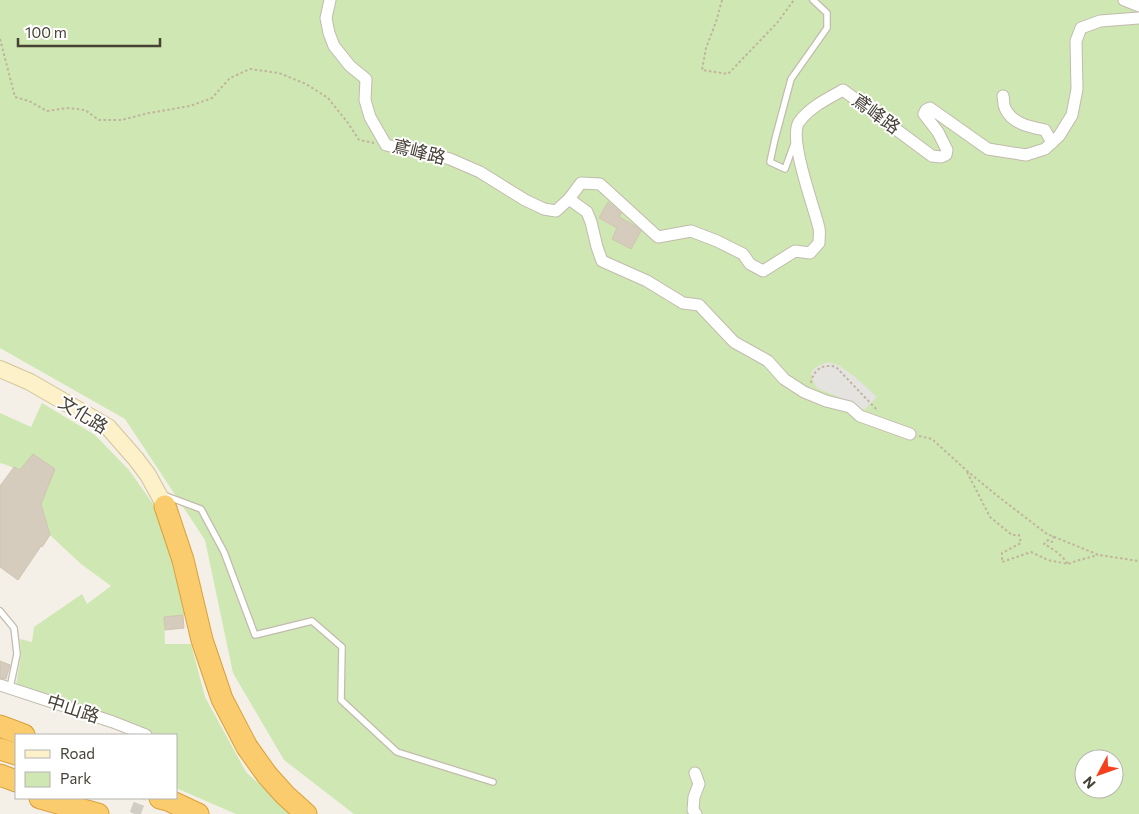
<svg xmlns="http://www.w3.org/2000/svg" width="1139" height="814" font-family="Commissioner,'Noto Sans TC',sans-serif">
	<rect width="100%" height="100%" fill="#f4f0e8"/>
	<g fill="#cfe7b2" fill-rule="evenodd">
		<path d="M0,0H1139V814H354L284,760L233,673L205,540L125,419L0,348ZM1084,759H1114V789H1084Z"/>
		<path d="M42,403L95,435L129,470L153,504L173,564L186,615L164,617L165,644H191L205,697L246,772L292,814H236L176,788V735H153L149,730L16,685L21,655L20,639L32,642L34,627L82,594L87,604L111,586L81,564L50,535L41,504L20,470L1,463L0,464V413L31,427Z"/>
	</g>
	<path fill="#e5e3e0" d="M828,362L838,365L854,376L877,397L864,410L848,401L817,388L813,381L811,373L814,369L820,365Z"/>
	<g fill="#d5ccbe" stroke="#d0c4b1">
		<path d="M608,202L621,213L619,217L635,226L641,231L631,249L612,239L617,228L599,218Z"/>
		<path d="M33,454L55,469L41,504L50,535L42,547L41,546L18,580L0,567V486L14,467L20,470Z"/>
		<path d="M183,615L184,628L165,630L164,617Z"/>
		<path d="M0,661L10,665L6,679L0,678Z"/>
	</g>
	<g fill="none" stroke-linecap="round" stroke-linejoin="round">
		<path stroke="#d1cdc5" stroke-width="11" stroke-dasharray="11 5.5" stroke-linecap="butt" d="M135,814L141,798"/>
		<g stroke="#c2bbae" stroke-width="8">
			<g id="lane">
				<path d="M794,144L785,169L770,162L775,139L791,79L827,28V13L813,0"/>
				<path d="M166,496L201,509L224,552L255,635L312,621L342,647L341,700L397,752L493,782"/>
				<path d="M0,611L14,628L17,654L10,688"/>
			</g>
		</g>
		<g stroke="#c2bbae" stroke-width="13">
			<g id="street">
				<path d="M330,0L326,18L329,33L334,46L350,66L366,79L365,100L370,117L386,145L403,149L428,153L450,159L480,172L525,200L544,209L556,211L569,199L587,212L591,222L597,247L602,261L647,281L683,303L699,305L734,342L768,361L784,379L804,392L826,401L850,407L860,416L910,434"/>
				<path d="M1124,0L1139,6"/>
				<path d="M1003,96C1004,99 1003,104 1005,108C1012,124 1030,127 1045,130L1052,143"/>
				<path d="M569,199L581,183L600,184L658,237L691,231L717,241L743,254L750,264L763,271L795,251L810,253L819,243C819,238 820,233 819,228C814,207 788,138 799,122C810,107 827,99 843,90L932,156L941,157L946,155L947,150L938,132L924,114L926,110L930,108L988,149L1026,155L1045,149L1059,136L1072,115L1077,89L1076,41L1081,28L1100,21L1139,18"/>
				<path d="M0,685L113,722L146,735"/>
				<path d="M695,773L699,784L694,797L693,810L696,814"/>
			</g>
		</g>
		<g stroke="#d3c499" stroke-width="18">
			<path id="secondary" d="M0,369L30,382L108,427L136,459L148,475L165,506"/>
		</g>
		<g stroke="#daa13c" stroke-width="23">
			<g id="highway">
				<path d="M165,506L183,560L202,640L222,699L247,747"/>
				<path d="M0,726L24,735"/>
				<path d="M0,749L16,754"/>
				<path d="M0,775L16,781"/>
				<path d="M267,775L285,795L306,814"/>
				<path d="M40,798L98,814"/>
				<path d="M160,798L168,800L198,814"/>
			</g>
		</g>
		<g stroke="#c1b49d" stroke-width="2" stroke-dasharray="2.5 2.5" stroke-linecap="butt">
			<path d="M722,0L716,22L706,48L702,70L728,74L777,23L794,0"/>
			<path d="M0,39L15,97L29,101L47,111L67,108L85,110L99,120H121L149,113L190,106L212,98L230,78L250,69L279,73L306,84L328,98L348,123L359,140L374,143"/>
			<path d="M811,383C813,370 823,363 836,367L878,411"/>
			<path d="M919,436L932,439L966,470L1000,498L1047,534L1099,555L1139,561"/>
			<path d="M967,472L990,517L1012,535H1019L1021,543L1002,553V562L1031,552L1048,560L1068,564L1076,561L1098,555"/>
			<path d="M1054,536L1052,542L1049,540L1046,541L1044,544C1052,548 1063,556 1068,564"/>
		</g>
		<use href="#lane" stroke="#fff" stroke-width="5.5"/>
		<use href="#street" stroke="#fff" stroke-width="11"/>
		<use href="#secondary" stroke="#fdf1c9" stroke-width="16"/>
		<use href="#highway" stroke="#facc6d" stroke-width="21"/>
		<g stroke="#daa13c" stroke-width="23" stroke-linecap="butt">
			<path id="highway-bridge" d="M247,747L267,775"/>
		</g>
		<use href="#highway-bridge" stroke="#facc6d" stroke-width="21"/>
	</g>
	<g text-anchor="middle" stroke-width="4" stroke-linejoin="round" paint-order="stroke">
		<g font-size="18" fill="#474137" stroke="#fff">
			<text transform="translate(876 114) rotate(36)" y="6">鳶峰路</text>
			<text transform="translate(419 152) rotate(14)" y="6">鳶峰路</text>
			<text transform="translate(83 415) rotate(32)" y="6">文化路</text>
			<text transform="translate(73 709) rotate(18)" y="6">中山路</text>
		</g>
	</g>
	<rect x="15" y="734" width="162" height="65" fill="#ffffff" stroke="#b5b3af"/>
	<rect x="25" y="750" width="25" height="8" fill="#fdf1c9" stroke="#b5b3af"/>
	<text x="60" y="759" font-size="15" fill="#474137">Road</text>
	<rect x="25" y="772" width="25" height="15" fill="#cfe7b2" stroke="#b5b3af"/>
	<text x="60" y="784" font-size="15" fill="#474137">Park</text>
	<g transform="translate(1099 774) rotate(229)"><circle r="24" fill="#ffffff" stroke="#b5b3af"/>
	<path d="M0-4L9 19L0 12L-9 19Z" fill="#f5401e"/>
	<text y="-8" font-size="14" font-weight="bold" text-anchor="middle" fill="#474137">N</text>
	</g>
	<path d="M18 38v8h142v-8" fill="none" stroke="#474137" stroke-width="2.5"/>
	<text x="25" y="38" font-size="15" fill="#474137" stroke="#ffffff" stroke-width="4" paint-order="stroke">100 m</text>
</svg>
